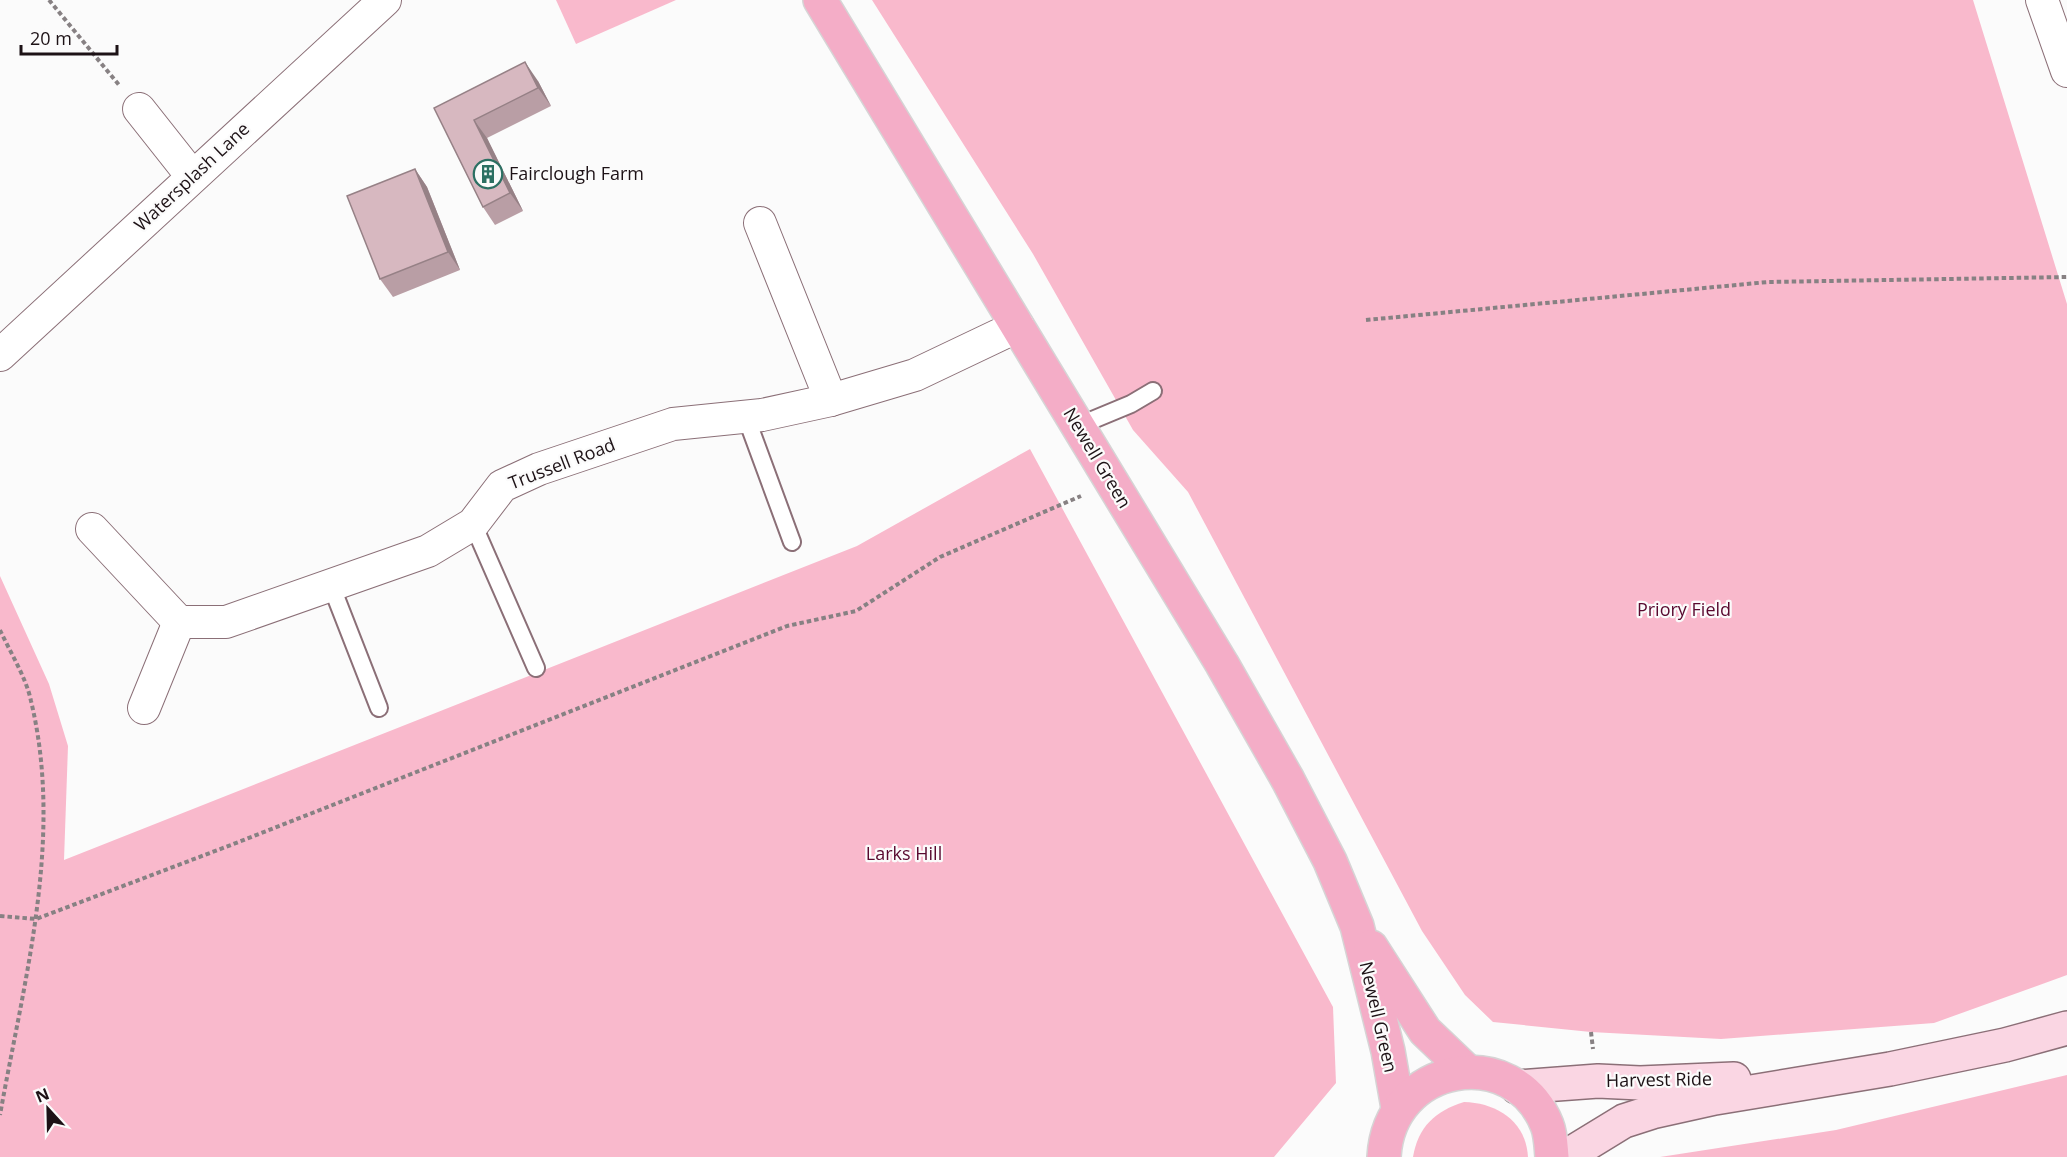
<svg xmlns="http://www.w3.org/2000/svg" width="2067" height="1157" font-family="'Open Sans',sans-serif">
	<rect width="100%" height="100%" fill="#fbfbfb"/>
	<g fill="#f9b9cc">
		<path d="M556,0H676L576,44Z"/>
		<path d="M872,0H1973L2067,304V975L1934,1023L1721,1039L1591,1032L1493,1022L1465,995L1422,931L1188,492L1133,430L1033,254Z"/>
		<path d="M1030,449L1333,1007L1336,1083L1274,1157H0V576L49,684L68,746L64,860L857,546Z"/>
		<path d="M2067,1075V1157H1660L1836,1130Z"/>
		<path d="M1464,1102C1497,1103 1526,1121 1528,1157H1413C1418,1127 1435,1111 1464,1102Z"/>
	</g>
	<g fill="none" stroke-linecap="round" stroke-linejoin="round">
		<g stroke="#8b6f77" stroke-width="20">
			<g id="lane">
				<path d="M746,417L792,542"/>
				<path d="M1078,426L1131,404L1153,391"/>
				<path d="M473,524L536,668"/>
				<path d="M331,585L379,708"/>
			</g>
		</g>
		<g stroke="#8b6f77" stroke-width="34">
			<g id="street">
				<path d="M2042,0L2067,71"/>
				<path d="M139,109L192,176"/>
				<path d="M760,223L831,400"/>
				<path d="M0,355L385,0"/>
				<path d="M92,529L179,622H226L428,551L473,524L502,486L539,469L673,424L762,415L831,400L915,375L1018,326"/>
				<path d="M144,708L179,622"/>
			</g>
		</g>
		<g stroke="#8b6f77" stroke-width="36">
			<g id="secondary">
				<path d="M1517,1087L1598,1081L1640,1083L1734,1079"/>
				<path d="M1565,1157L1624,1121L1652,1112L1715,1098L1890,1069L2005,1045L2067,1028"/>
			</g>
		</g>
		<g stroke="#d6d4d5" stroke-width="36">
			<g id="primary">
				<path d="M820,0L1222,664L1288,780L1330,861L1357,926L1388,1051L1398,1108"/>
				<path d="M1371,947L1425,1031L1468,1072"/>
				<path d="M1384,1157C1389,1062 1514,1041 1547,1125C1551,1135 1551,1147 1552,1157"/>
			</g>
		</g>
		<g stroke="#878183" stroke-width="4" stroke-dasharray="4.5 3" stroke-linecap="butt">
			<path d="M49,0L119,85"/>
			<path d="M1366,320L1768,282L2067,277"/>
			<path d="M0,630C10,652 26,677 31,701C64,838 24,980 0,1115"/>
			<path d="M0,916L36,919L231,845L787,626L856,611L940,557L1081,496"/>
			<path d="M1591,1032L1593,1049"/>
		</g>
		<use href="#lane" stroke="#fff" stroke-width="16"/>
		<use href="#street" stroke="#fff" stroke-width="32"/>
		<use href="#secondary" stroke="#fad6e3" stroke-width="33"/>
		<use href="#primary" stroke="#f4adc7" stroke-width="33"/>
	</g>
	<g fill="#b99ea5">
		<path d="M538,81L551,106L487,138L523,211L495,225L483,207L434,108Z"/>
		<path d="M415,169L427,187L460,270L393,297L380,279Z"/>
	</g>
	<g fill="#968186">
		<path d="M525,62L538,81L551,106L538,88Z"/>
		<path d="M474,120L487,138L523,211L510,193Z"/>
		<path d="M415,169L427,187L460,270L448,252Z"/>
	</g>
	<g fill="#d7b8c0" stroke="#968186" stroke-width="1.5">
		<path d="M525,62L538,88L474,120L510,193L483,207L434,108Z"/>
		<path d="M415,169L448,252L380,279L347,196Z"/>
	</g>
	<defs>
		<g id="building-ring" transform="scale(1.5)"><circle r="9.5" fill="#fbfbfb" stroke="#2c7063" stroke-width="1.5"/><path d="M-4-6H4V6H1V3H-1V6H-4ZM-2.5-4.3h1.7v1.8h-1.7ZM.8-4.3h1.7v1.8H.8ZM-2.5-1h1.7V.8h-1.7ZM.8-1h1.7V.8H.8Z" fill="#2c7063"/></g>
	</defs>
	<g fill-rule="evenodd">
		<use href="#building-ring" x="488" y="174"/>
	</g>
	<g text-anchor="middle" stroke-width="4.5" stroke-linejoin="round" paint-order="stroke">
		<g font-size="18" fill="#1d1216" stroke="#fbfbfb" text-anchor="start">
			<text x="509" y="180">Fairclough Farm</text>
		</g>
		<g font-size="18" fill="#1d1216" stroke="#fbfbfb">
			<text transform="translate(192 177) rotate(-43)" y="6">Watersplash Lane</text>
			<text transform="translate(1097 458) rotate(59)" y="6">Newell Green</text>
			<text transform="translate(562 464) rotate(-21)" y="6">Trussell Road</text>
			<text transform="translate(1378 1017) rotate(77)" y="6">Newell Green</text>
			<text transform="translate(1659 1080) rotate(-1)" y="6">Harvest Ride</text>
		</g>
		<g font-size="18" fill="#59092f" stroke="#fbfbfb">
			<text x="1684" y="616">Priory Field</text>
			<text x="904" y="860">Larks Hill</text>
		</g>
	</g>
	<g transform="translate(48 1109) rotate(338)" stroke="#fbfbfb" stroke-width="4.5" paint-order="stroke">
	<path d="M0-4.5L10 22L0 15L-10 22Z" fill="#1d1216"/>
	<text y="-9" font-size="16" font-weight="bold" text-anchor="middle" fill="#1d1216">N</text>
	</g>
	<path d="M21 45v9h96v-9" fill="none" stroke="#1d1216" stroke-width="3"/>
	<text x="30" y="45" font-size="18" fill="#1d1216" stroke="#fbfbfb" stroke-width="4.5" paint-order="stroke">20 m</text>
</svg>
